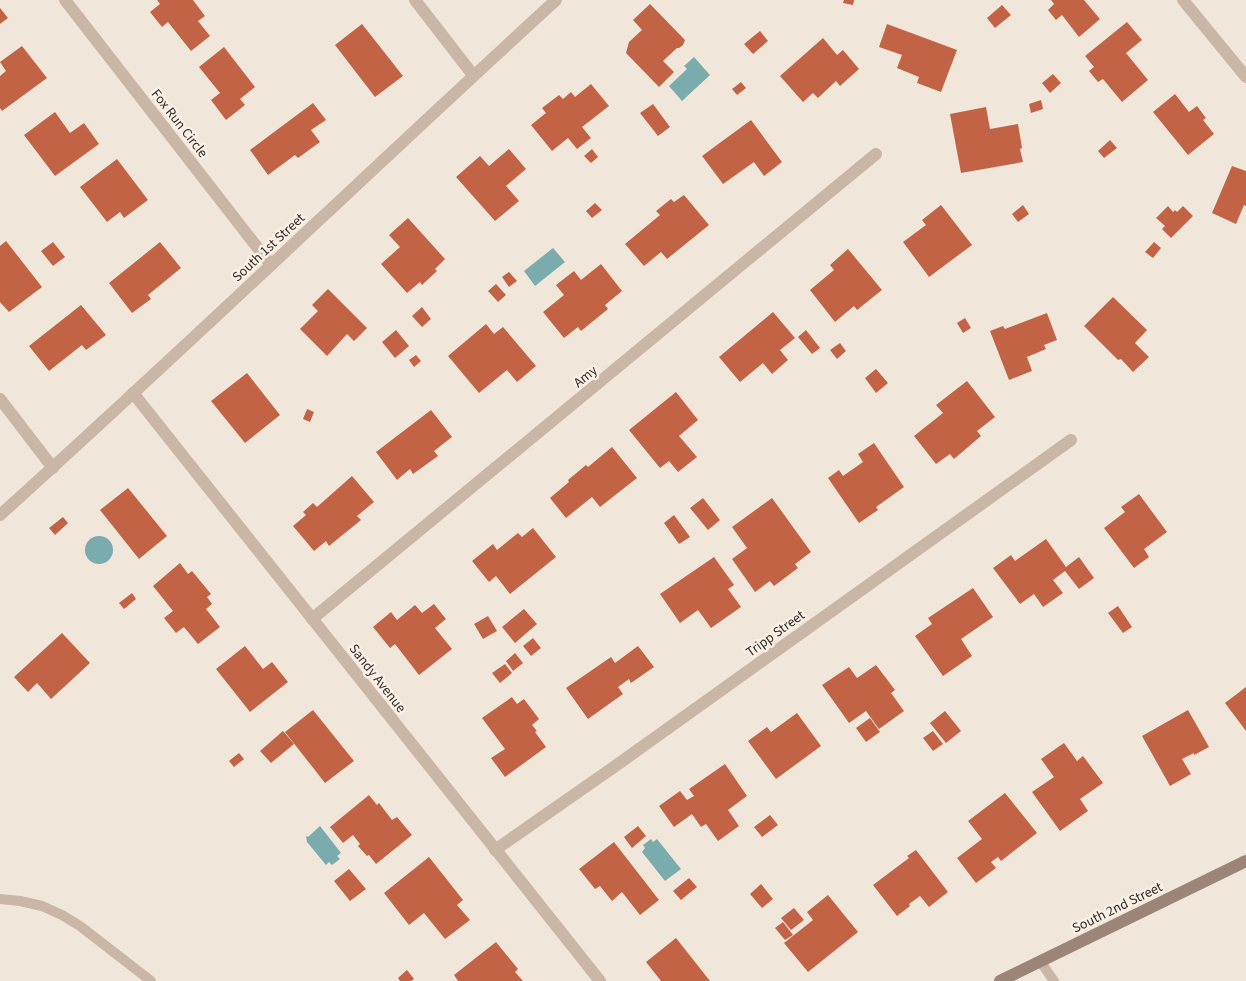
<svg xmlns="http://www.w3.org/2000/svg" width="1246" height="981" font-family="'Source Sans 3',sans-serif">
	<rect width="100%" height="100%" fill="#f1e6da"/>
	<g fill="#7aacad">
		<path d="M694,57L710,75L682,101L669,86L687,69L684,66Z"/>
		<path d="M553,248L565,262L535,286L524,271Z"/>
		<circle cx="99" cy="550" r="14"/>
		<path d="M320,826L341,853L337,856L340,859L332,865L329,862L326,865L307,842L306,836L308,837Z"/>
		<path d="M651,839L653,842L657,839L681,869L665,881L642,852L645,848L643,845Z"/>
	</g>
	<g fill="#c36346">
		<path d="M157,0H193L205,16L198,21L210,36L191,51L168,22L162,27L150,12L160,4Z"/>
		<path d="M844,0H854L853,5L843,3Z"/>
		<path d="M1051,0H1084L1100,19L1079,37L1062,15L1056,20L1048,10L1054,4Z"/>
		<path d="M650,4L685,40L683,45L679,48H677L663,61L674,72L659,87L626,53L629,42L642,30L633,20Z"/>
		<path d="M1002,5L1011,15L995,28L987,18Z"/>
		<path d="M0,8L8,18L0,24Z"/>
		<path d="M1127,22L1142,40L1126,53L1148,80L1122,102L1103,79L1098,82L1089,71L1094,67L1085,56Z"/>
		<path d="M362,24L403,76L375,97L335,45Z"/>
		<path d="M887,24L957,50L941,92L917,83L919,77L897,68L902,55L879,47Z"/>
		<path d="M760,31L768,41L753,54L744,44Z"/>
		<path d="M823,38L837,55L843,50L859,69L840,86L836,81L818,98L813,93L803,102L780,76Z"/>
		<path d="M22,46L47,78L2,111L0,108V76L6,71L0,62Z"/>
		<path d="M224,47L255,87L240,99L245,105L226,120L211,100L220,93L199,67Z"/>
		<path d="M1053,74L1061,83L1050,93L1042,83Z"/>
		<path d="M741,82L746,88L737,95L732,89Z"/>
		<path d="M591,84L609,106L582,127L591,138L577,149L568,138L552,151L531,125L546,113L542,108L559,95L563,99L571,92L575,97Z"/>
		<path d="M1175,94L1189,112L1197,106L1206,118L1203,120L1214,134L1188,155L1153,112Z"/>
		<path d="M1041,100L1043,109L1031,113L1029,104Z"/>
		<path d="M313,103L326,120L311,130L320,142L298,158L295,155L268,175L250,150Z"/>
		<path d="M653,104L670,127L658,136L640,113Z"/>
		<path d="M986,107L990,129L1018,124L1022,148L1020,149L1023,162L961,173L950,114Z"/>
		<path d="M55,112L70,133L84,123L99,144L55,176L24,135Z"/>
		<path d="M751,120L782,162L764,176L754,162L723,184L702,156Z"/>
		<path d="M1110,140L1117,148L1104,158L1098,151Z"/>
		<path d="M509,149L526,169L506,186L519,201L495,221L456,177L480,156L489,166Z"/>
		<path d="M592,149L598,157L591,163L584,156Z"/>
		<path d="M117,159L148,200L124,218L120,212L107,222L80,187Z"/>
		<path d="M1232,166L1246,171V206L1244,205L1236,224L1212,213Z"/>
		<path d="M684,195L709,225L667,259L661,252L644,266L625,244L660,215L656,211L671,199L674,202Z"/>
		<path d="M595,203L602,210L592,218L586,211Z"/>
		<path d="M941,205L972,245L929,277L903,242L926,225L922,220Z"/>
		<path d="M1023,205L1029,214L1018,222L1012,214Z"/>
		<path d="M1168,206L1173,212L1175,210L1177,212L1183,206L1193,216L1171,238L1162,229L1165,226L1156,218Z"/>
		<path d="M408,218L445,259L435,269L437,271L422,285L420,282L407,293L381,264L400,247L389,235Z"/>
		<path d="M6,241L42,287L9,312L0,302V246Z"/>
		<path d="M53,242L65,257L53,266L41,251Z"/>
		<path d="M160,242L181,268L148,295L151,299L132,313L109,283Z"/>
		<path d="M1154,242L1161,248L1153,258L1145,252Z"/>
		<path d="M848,249L882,290L857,310L854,306L835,322L810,290L834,270L830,265Z"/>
		<path d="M601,264L622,291L605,305L608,309L581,331L578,327L564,338L543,312L564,295L556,285L574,271L581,280Z"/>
		<path d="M509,272L517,281L509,287L502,277Z"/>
		<path d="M496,284L506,295L498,302L488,291Z"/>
		<path d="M328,289L367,328L354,341L347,334L327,356L300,329L318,311L312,305Z"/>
		<path d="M1113,297L1147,330L1135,343L1149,357L1133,372L1121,359L1118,360L1084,326Z"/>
		<path d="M81,305L106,335L86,350L82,345L49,371L29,346Z"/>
		<path d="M422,307L431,319L422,327L412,316Z"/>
		<path d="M773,312L795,338L780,350L788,360L772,374L763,363L740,382L719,357Z"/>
		<path d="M1047,313L1057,340L1044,345L1046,349L1027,357L1032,371L1009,380L990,331L1003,326L1005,329Z"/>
		<path d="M965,318L971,328L963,333L957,323Z"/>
		<path d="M486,324L494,334L503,327L536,366L517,382L507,370L479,393L448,356Z"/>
		<path d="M396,330L409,346L395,358L382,342Z"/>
		<path d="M806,330L820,348L812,354L798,337Z"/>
		<path d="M840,343L846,351L837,359L830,350Z"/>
		<path d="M416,355L421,361L414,367L409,360Z"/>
		<path d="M876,369L888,383L876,393L865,378Z"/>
		<path d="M247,373L280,415L245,443L211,401Z"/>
		<path d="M967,381L995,417L977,431L981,436L954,459L950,454L936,464L914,436L943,413L936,405Z"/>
		<path d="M676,392L698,420L679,436L697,457L678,472L669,461L660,468L629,430Z"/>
		<path d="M307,409L314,412L310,422L303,419Z"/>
		<path d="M431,410L452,437L434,451L438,456L413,474L410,469L397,480L376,452Z"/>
		<path d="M874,443L904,487L876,507L878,510L859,523L828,478L839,470L843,476L863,462L858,454Z"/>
		<path d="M612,447L637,478L600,507L592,497L566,518L550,498L569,482L568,480L586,465L588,467Z"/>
		<path d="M352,476L374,502L357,516L361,520L329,546L326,541L314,551L293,526L306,515L303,512L313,503L317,507Z"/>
		<path d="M128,488L167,536L139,559L100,510Z"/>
		<path d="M1139,494L1167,532L1144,549L1149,557L1134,568L1104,528L1125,512L1121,507Z"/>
		<path d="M703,498L720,520L708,530L690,508Z"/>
		<path d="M772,498L811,552L795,564L798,568L774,586L770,581L755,592L732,559L747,548L732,527Z"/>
		<path d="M674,515L690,537L679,544L664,523Z"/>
		<path d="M63,517L68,523L55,535L49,528Z"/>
		<path d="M533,528L556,557L510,594L496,576L489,582L472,561L493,544L497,550L518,533L522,537Z"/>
		<path d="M1046,539L1066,567L1079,557L1094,578L1079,589L1065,571L1053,580L1063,593L1043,607L1034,594L1020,604L993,568L1011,555L1015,561Z"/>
		<path d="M714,557L734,585L728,589L741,607L711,628L698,610L680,623L660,594Z"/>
		<path d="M180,563L188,574L192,571L211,594L207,597L212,604L206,609L220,627L198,644L184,627L176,633L164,618L173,611L153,586Z"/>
		<path d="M973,588L993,617L961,639L972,656L943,676L915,636L932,624L928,618Z"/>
		<path d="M132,593L136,599L124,609L119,603Z"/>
		<path d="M434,604L446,619L435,628L452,649L419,675L395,644L390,648L373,627L391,612L397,620L415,605L422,613Z"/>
		<path d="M1118,606L1132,627L1123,633L1108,613Z"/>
		<path d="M524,609L537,624L515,643L502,627Z"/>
		<path d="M488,616L497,631L483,639L474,624Z"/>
		<path d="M62,633L90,663L51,699L37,683L28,692L14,677Z"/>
		<path d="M533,638L541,648L531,656L523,646Z"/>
		<path d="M245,646L263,669L272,662L288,682L250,712L216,669Z"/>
		<path d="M638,646L654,667L631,683L629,679L618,687L623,694L588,719L566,688L611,657L615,663Z"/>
		<path d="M515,653L523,663L513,671L506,661Z"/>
		<path d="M505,664L512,673L500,683L492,673Z"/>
		<path d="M876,665L895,690L891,693L904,711L879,729L866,711L849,723L822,685L849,667L857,678Z"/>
		<path d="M1246,687V731L1225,703Z"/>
		<path d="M512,697L517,704L524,699L539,719L532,725L537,731L535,732L546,747L505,777L491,758L505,749L482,718Z"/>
		<path d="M313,710L354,761L325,783L285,732Z"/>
		<path d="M1188,710L1209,747L1194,755V753L1182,759L1191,774L1170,786L1142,736Z"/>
		<path d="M945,711L961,731L946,743L930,723Z"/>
		<path d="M797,713L821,746L776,779L748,741L767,727L771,732Z"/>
		<path d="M870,718L880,732L866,742L856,728Z"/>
		<path d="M283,731L294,744L271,763L260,751Z"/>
		<path d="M933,731L943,744L933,751L923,738Z"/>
		<path d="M1064,743L1077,761L1083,756L1103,783L1080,799L1088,811L1060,831L1032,792L1054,777L1041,759Z"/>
		<path d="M239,753L244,759L234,767L229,761Z"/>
		<path d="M725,764L747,796L728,810L739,826L718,841L706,824L701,827L692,814L674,827L659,806L680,791L687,800L694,796L689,789Z"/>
		<path d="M1005,793L1037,833L1001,861L998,857L991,862L996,868L976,883L957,858L982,839L968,821Z"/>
		<path d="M369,795L377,805L379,803L392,820L397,817L412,835L376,864L369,855L367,856L358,846L360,844L353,835L343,843L330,827Z"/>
		<path d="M770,815L778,825L762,837L754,827Z"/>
		<path d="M638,826L646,836L632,848L624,837Z"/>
		<path d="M614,842L659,900L640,915L622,892L612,901L600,886L595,889L579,869Z"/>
		<path d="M916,850L948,892L929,907L920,896L909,904L910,906L897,916L873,885L909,858L907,856Z"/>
		<path d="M429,857L463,900L457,905L470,920L445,939L424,913L409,925L384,893Z"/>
		<path d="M349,869L366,889L350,901L334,881Z"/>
		<path d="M689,878L697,887L681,900L673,891Z"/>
		<path d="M761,884L773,899L762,908L750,894Z"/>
		<path d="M828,895L858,932L808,972L784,943L813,920L807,912Z"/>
		<path d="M794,908L804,920L791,930L781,918Z"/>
		<path d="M783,922L793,935L785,940L775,928Z"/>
		<path d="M676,938L710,981H661L646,962Z"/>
		<path d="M496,942L518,969L515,972L523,981H458L454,975Z"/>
		<path d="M407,970L414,979L411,981H400L398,978Z"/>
	</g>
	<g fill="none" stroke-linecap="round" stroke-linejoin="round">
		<g stroke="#c9b6a6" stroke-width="10">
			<path d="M0,899L20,901L42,906L62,915L80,926L151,981"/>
			<path d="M1040,961L1054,981"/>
		</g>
		<g stroke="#c9b6a6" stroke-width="12">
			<path d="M65,0L271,265"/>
			<path d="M415,0L473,75"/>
			<path d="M1183,0L1246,77"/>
			<path d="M133,393L600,981"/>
			<path d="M0,399L53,468"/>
			<path d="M0,515C188,346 369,171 556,0"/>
			<path d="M312,619L876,154"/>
			<path d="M495,850L621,762L1071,440"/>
		</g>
		<path stroke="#9c8578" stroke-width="12" d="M1000,981L1246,861"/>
	</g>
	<g text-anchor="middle" stroke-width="5" stroke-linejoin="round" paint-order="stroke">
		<g font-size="14" fill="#352b27" stroke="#f9f0e6">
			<text transform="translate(180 123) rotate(52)" y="5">Fox Run Circle</text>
			<text transform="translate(268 247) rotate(-43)" y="5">South 1st Street</text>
			<text transform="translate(585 376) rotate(-39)" y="5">Amy</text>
			<text transform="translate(775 633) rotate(-36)" y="5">Tripp Street</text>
			<text transform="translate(378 678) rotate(52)" y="5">Sandy Avenue</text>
			<text transform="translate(1117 907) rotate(-26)" y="5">South 2nd Street</text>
		</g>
	</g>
</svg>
